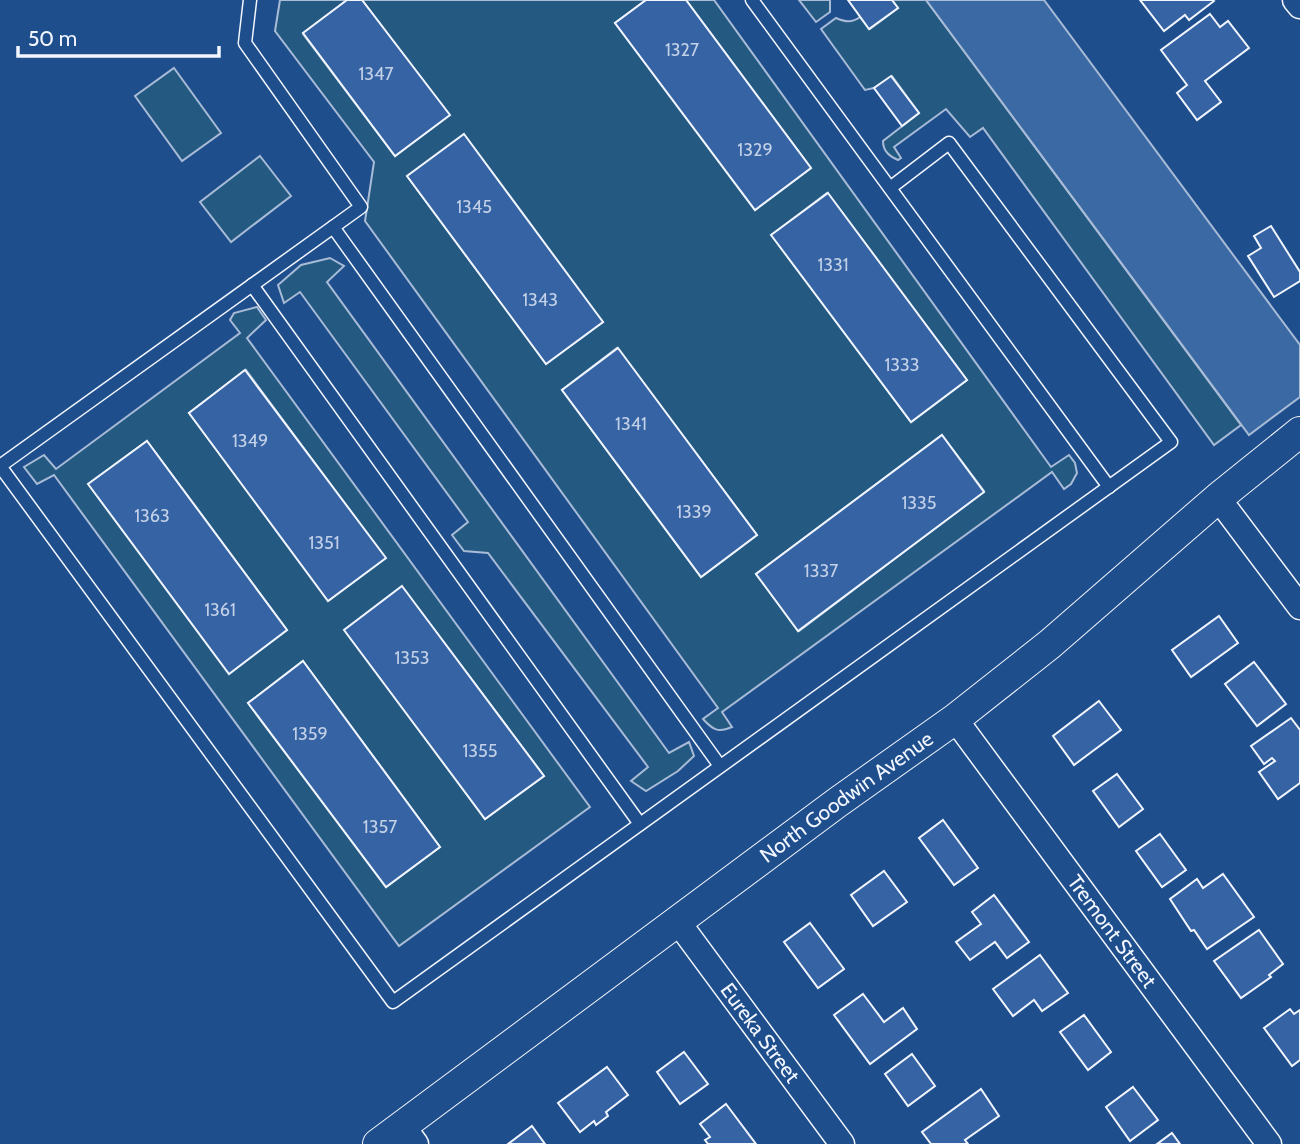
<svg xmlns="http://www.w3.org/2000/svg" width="1300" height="1144" font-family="Cabin,sans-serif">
	<rect width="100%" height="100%" fill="#1f4e8c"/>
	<g fill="#245a82" stroke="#a8bbd7" stroke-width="2" fill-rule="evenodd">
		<path d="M280,0H347L303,34L395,156L449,115L362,0H646L615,23L755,210L811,168L686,0H714L1051,467L1069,455L1075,463L1077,473L1071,484L1064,489L1052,472L722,712L732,727C718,733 713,730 703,719L718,708L365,221L374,162L275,31ZM407,176L576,288L603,322L546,363ZM827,193L967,380L911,422L772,235ZM617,348L757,535L701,577L562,390ZM942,435L984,491L799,631L756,574Z"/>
		<path d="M799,0H830V12L816,22Z"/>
		<path d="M892,0H926L1241,425L1214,445L983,128L970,137L946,109L894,147L901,158L898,160C889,156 883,151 883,141L919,113L892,76L874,88L865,90L821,29L836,18C845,22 852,23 860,17L870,29L898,8Z"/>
		<path d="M174,68L221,133L182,161L135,96Z"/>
		<path d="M260,156L291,196L231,242L200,202Z"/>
		<path d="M330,258L344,266L327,282L669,753L689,742L694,756L678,771L646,791L631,781L648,767L488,553L464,551L452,535L468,522L300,292L284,303L278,285L301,265Z"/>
		<path d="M257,307L266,320L247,338L590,807L399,946L54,475L37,484L24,467L44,455L56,469L240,333L230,320L234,313ZM246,370L385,558L329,600L189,413ZM147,441L287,630L229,673L89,484ZM402,587L544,776L485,819L458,782ZM303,661L440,847L386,887L248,703Z"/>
	</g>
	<path fill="#3b69a3" stroke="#a8bbd7" stroke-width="2" d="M926,0H1044L1300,345V397L1249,435Z"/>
	<g fill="#3563a3" stroke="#f2f6ff" stroke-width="2">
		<path d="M347,0H362L450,115L395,156L303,33Z"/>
		<path d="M646,0H686L811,168L755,210L615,23Z"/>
		<path d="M848,0H892L898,8L869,29Z"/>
		<path d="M1140,0H1213L1214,1L1189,20L1185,15L1164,31Z"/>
		<path d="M1210,14L1220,27L1228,21L1249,48L1205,81L1221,102L1197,120L1177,93L1187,85L1161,50Z"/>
		<path d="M891,76L919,113L902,126L874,88Z"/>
		<path d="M464,134L603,322L546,364L407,176Z"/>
		<path d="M828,193L967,380L911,422L771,235Z"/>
		<path d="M1271,226L1300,272V281L1274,297L1248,256L1261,248L1254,236Z"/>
		<path d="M618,348L757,535L701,577L562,390Z"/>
		<path d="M245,370L386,558L328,601L189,413Z"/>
		<path d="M942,435L984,492L798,631L756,574Z"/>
		<path d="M147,441L287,630L229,674L88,484Z"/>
		<path d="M402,586L544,776L485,819L344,630Z"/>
		<path d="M1219,616L1238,643L1191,677L1172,650Z"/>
		<path d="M303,661L440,847L386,887L248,703Z"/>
		<path d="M1254,662L1286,704L1257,726L1225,684Z"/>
		<path d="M1099,701L1121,730L1074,765L1053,736Z"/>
		<path d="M1291,718L1300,730V783L1278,799L1259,772L1275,761L1272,758L1264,764L1251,746Z"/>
		<path d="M1117,774L1143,809L1119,827L1093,791Z"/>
		<path d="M943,820L978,868L954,885L919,838Z"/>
		<path d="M1160,834L1186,870L1162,887L1136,851Z"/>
		<path d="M884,871L907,902L873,926L851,895Z"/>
		<path d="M1223,874L1254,917L1207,949L1194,930L1191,931L1170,899L1197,879L1203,888Z"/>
		<path d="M994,895L1029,942L1007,958L995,942L970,960L956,942L981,924L972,912Z"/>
		<path d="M810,923L844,969L818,988L784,942Z"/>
		<path d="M1259,930L1283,964L1269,975L1271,977L1241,998L1214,961Z"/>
		<path d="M1040,955L1068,993L1042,1011L1034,1000L1013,1016L993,989Z"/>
		<path d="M863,994L884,1022L903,1008L917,1029L870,1064L834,1015Z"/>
		<path d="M1290,1009L1294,1014L1300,1010V1060L1292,1066L1264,1028Z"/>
		<path d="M1084,1015L1111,1052L1088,1070L1060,1032Z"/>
		<path d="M684,1052L708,1084L680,1104L657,1072Z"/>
		<path d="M912,1054L935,1086L908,1106L885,1074Z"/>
		<path d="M607,1067L628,1095L606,1112L608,1116L596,1125L594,1121L580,1132L558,1103Z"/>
		<path d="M1133,1087L1158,1120L1130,1141L1106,1107Z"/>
		<path d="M981,1089L999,1116L965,1140L968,1144H931L922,1132Z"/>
		<path d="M726,1104L756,1144H708L705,1140L710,1137L700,1124Z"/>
		<path d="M532,1126L545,1144H508Z"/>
		<path d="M1172,1133L1180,1144H1157Z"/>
	</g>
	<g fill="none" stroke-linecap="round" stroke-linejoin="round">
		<g stroke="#f2f6ff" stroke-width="15">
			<g id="service">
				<path d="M250,0L245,43L361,207L0,466L393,1002L1171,442L949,143L890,188"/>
				<path d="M752,0L1109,487"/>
				<path d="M333,227L720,766"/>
				<path d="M252,285L640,824"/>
			</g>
		</g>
		<g stroke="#f2f6ff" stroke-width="27">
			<g id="minor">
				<path d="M1295,0L1300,6"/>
				<path d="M1218,498L1300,607"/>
				<path id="s1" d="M955,719L1269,1144"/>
				<path id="s2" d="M678,922L842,1144"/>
				<path d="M402,1125L416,1144"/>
			</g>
		</g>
		<g stroke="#f2f6ff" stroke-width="32">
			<g id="tertiary">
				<path id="s3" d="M378,1144L838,802L955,719L1050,644L1218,498L1300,432"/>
			</g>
		</g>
		<use href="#service" stroke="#1f4e8c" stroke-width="12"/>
		<use href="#minor" stroke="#1f4e8c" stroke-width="24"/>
		<use href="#tertiary" stroke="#1f4e8c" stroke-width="30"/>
	</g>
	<g text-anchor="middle" stroke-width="5" stroke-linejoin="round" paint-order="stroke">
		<g font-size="18" fill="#c3d1e8">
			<text x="682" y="56">1327</text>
			<text x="376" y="80">1347</text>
			<text x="755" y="156">1329</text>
			<text x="474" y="213">1345</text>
			<text x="833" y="271">1331</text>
			<text x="540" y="306">1343</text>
			<text x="902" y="371">1333</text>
			<text x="631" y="430">1341</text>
			<text x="250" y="447">1349</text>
			<text x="919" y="509">1335</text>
			<text x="694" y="518">1339</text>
			<text x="152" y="522">1363</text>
			<text x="324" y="549">1351</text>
			<text x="821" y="577">1337</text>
			<text x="220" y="616">1361</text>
			<text x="412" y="664">1353</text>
			<text x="310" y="740">1359</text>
			<text x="480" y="757">1355</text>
			<text x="380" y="833">1357</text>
		</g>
		<g font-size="21" fill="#f2f6ff" stroke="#1f4e8c">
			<text dy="7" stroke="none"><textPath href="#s3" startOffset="583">North Goodwin Avenue</textPath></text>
			<text dy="7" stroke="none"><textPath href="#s1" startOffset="264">Tremont Street</textPath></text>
			<text dy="7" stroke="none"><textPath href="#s2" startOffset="138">Eureka Street</textPath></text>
		</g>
	</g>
	<path d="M18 46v10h201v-10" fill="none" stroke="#f2f6ff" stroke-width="3.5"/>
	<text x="28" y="46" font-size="21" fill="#f2f6ff" stroke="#1f4e8c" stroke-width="5" paint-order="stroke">50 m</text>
</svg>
